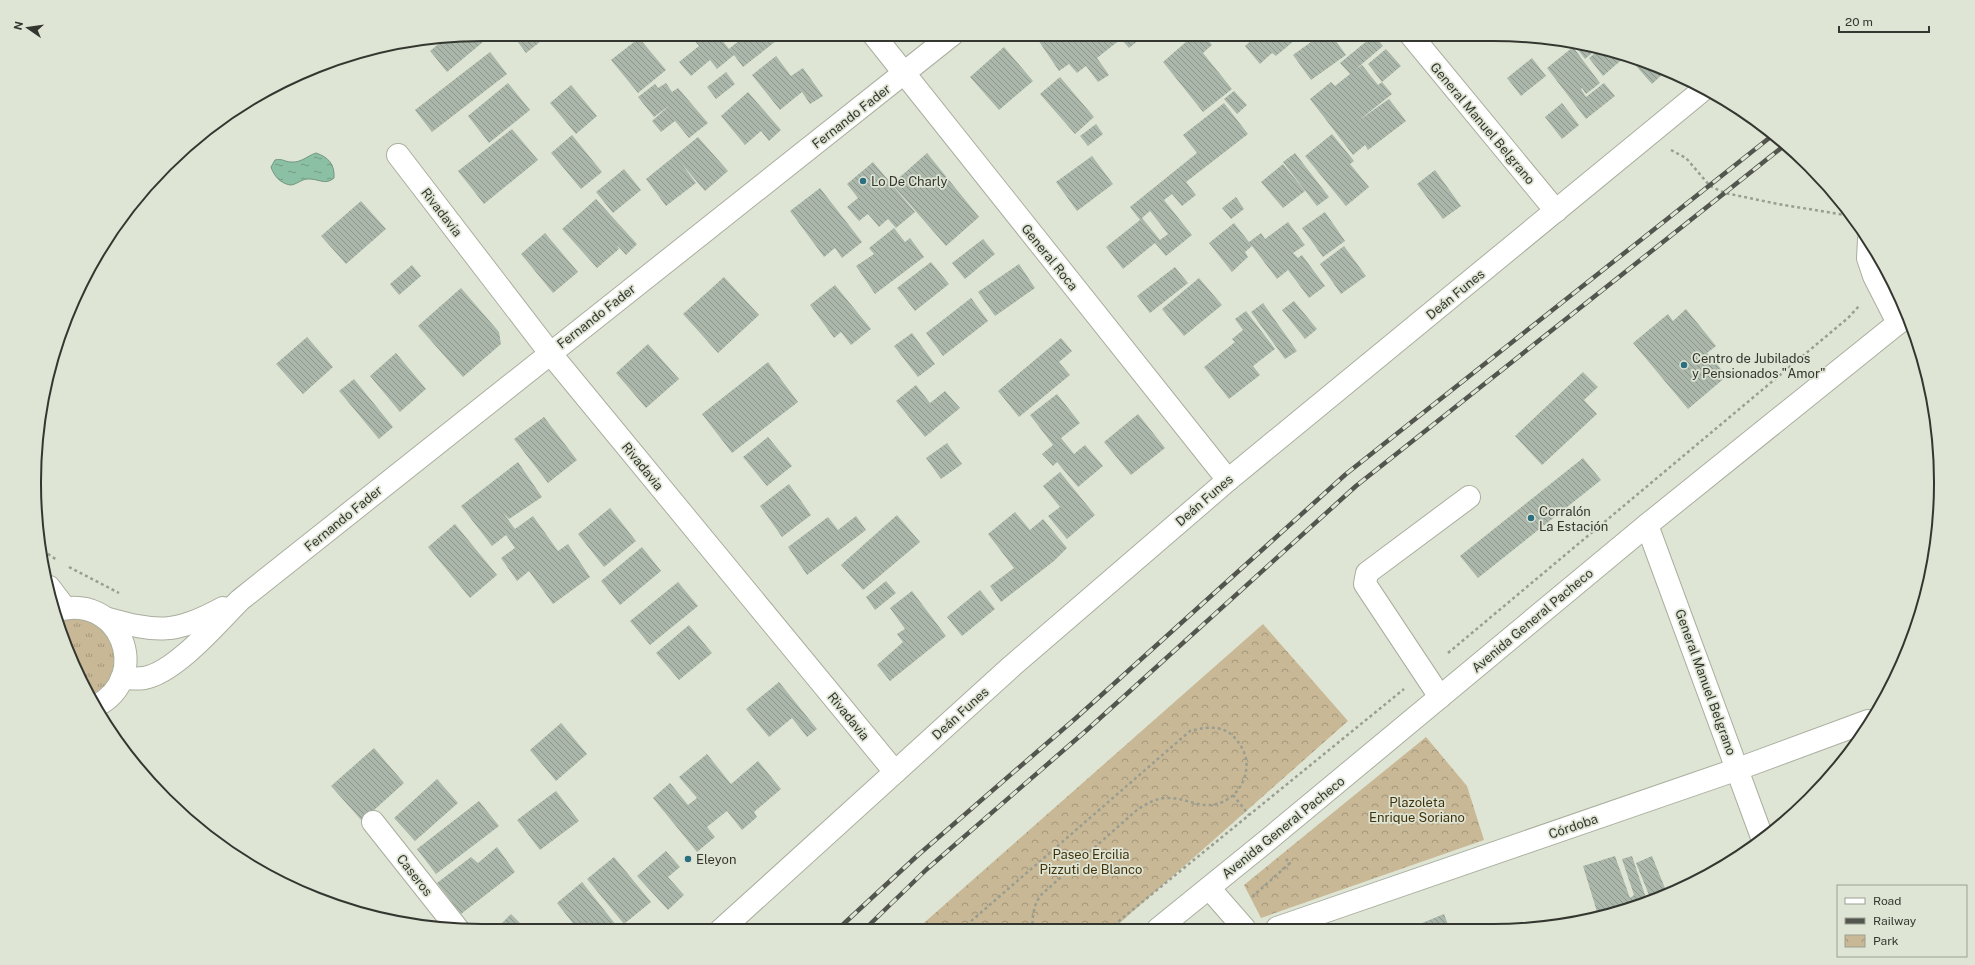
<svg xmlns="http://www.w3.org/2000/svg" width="1975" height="965" font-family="'Public Sans',sans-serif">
	<defs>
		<pattern id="grass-tufts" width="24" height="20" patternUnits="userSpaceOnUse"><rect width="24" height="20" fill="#c9b896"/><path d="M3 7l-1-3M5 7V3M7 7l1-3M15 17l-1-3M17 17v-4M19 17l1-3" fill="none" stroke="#a4967b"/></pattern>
		<pattern id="park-crowns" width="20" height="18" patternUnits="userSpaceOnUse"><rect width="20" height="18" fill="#c9b896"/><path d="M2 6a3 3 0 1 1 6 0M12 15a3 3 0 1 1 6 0" fill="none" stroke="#a4967b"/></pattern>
		<pattern id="water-ripples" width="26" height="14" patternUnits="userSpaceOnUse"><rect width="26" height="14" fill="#8cc0a4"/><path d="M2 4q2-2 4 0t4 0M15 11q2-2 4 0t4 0" fill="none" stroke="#739d86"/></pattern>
		<pattern id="building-back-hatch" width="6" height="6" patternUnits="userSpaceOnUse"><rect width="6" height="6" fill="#abb7aa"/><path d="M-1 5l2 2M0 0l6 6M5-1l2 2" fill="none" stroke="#8c968b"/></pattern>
	</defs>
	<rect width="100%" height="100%" fill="#dfe5d4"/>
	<path fill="url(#grass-tufts)" d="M66,615L97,621L115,646V668L105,686L90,696L80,681L58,626L56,618Z"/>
	<g fill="url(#park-crowns)">
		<path d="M1263,624L1348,721L1113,929H917Z"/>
		<path d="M1426,737L1467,786L1484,840L1261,918L1244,885Z"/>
	</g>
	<path fill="url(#water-ripples)" stroke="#729781" d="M316,153C328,157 335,164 334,178C325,186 318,178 307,179C300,180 296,185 290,185C280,183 274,176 271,167L275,160C282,158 285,162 291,162C301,163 307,156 316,153Z"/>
	<g fill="url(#building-back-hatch)" fill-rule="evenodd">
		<path d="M487,34L489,37L447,72L430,51L447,37Z"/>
		<path d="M512,34H550L526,53Z"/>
		<path d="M607,34H622L613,41Z"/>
		<path d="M697,34H717L729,49L747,34H770L776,41L743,67L734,55L717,69L710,60L691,76L679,62L699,46L694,40L699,36Z"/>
		<path d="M1046,34L1050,37L1054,34H1134L1139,40L1129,48L1121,39L1097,58L1109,75L1098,82L1086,66L1077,73L1069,64L1059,71L1038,40Z"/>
		<path d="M1195,34H1203L1212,45L1203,53L1232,89L1203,112L1163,62Z"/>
		<path d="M1250,34H1302L1276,56L1272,53L1260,64L1245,46L1254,38Z"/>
		<path d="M1322,34H1331L1346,55L1311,80L1293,55Z"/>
		<path d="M1374,35L1383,46L1356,69L1362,65L1378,85L1382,82L1392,94L1358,121L1389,99L1406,121L1368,150L1365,145L1353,155L1310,99L1331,82L1335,86L1350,74L1340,63Z"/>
		<path d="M639,38L666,70L638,93L611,60Z"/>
		<path d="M1572,42L1580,43L1598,48L1585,59Z"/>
		<path d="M1004,47L1033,81L999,110L970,77Z"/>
		<path d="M1573,47L1600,83L1586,94L1582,88L1581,89L1586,97L1604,83L1615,96L1586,119L1547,68Z"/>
		<path d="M1386,49L1401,66L1382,82L1368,64Z"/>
		<path d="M1600,49L1626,56L1603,76L1589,58Z"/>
		<path d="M490,52L507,74L432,132L415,110Z"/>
		<path d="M776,56L791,76L803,68L823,96L810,104L802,92L780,110L752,75Z"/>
		<path d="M1628,57L1664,68L1667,70L1652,84Z"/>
		<path d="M1532,58L1546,76L1521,96L1507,78Z"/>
		<path d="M726,72L735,84L716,99L707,87Z"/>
		<path d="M1060,77L1094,117L1075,134L1040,94Z"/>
		<path d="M508,83L530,110L489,143L468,116Z"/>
		<path d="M666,83L672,92L678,88L708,123L689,138L675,121L661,132L652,121L670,105L654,117L638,97L655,84L658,88Z"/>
		<path d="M571,85L597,116L576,134L550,103Z"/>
		<path d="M1234,91L1247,105L1237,114L1224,99Z"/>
		<path d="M748,92L781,130L769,141L761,131L745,145L721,116Z"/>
		<path d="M245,103L229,117L227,115Z"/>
		<path d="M1224,103L1248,134L1186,182L1196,195L1182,206L1172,194L1164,200L1192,235L1166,256L1155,243L1123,269L1106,247L1140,220L1130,207L1197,153L1183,135ZM1150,211L1168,234L1160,240L1142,218Z"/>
		<path d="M1562,103L1579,125L1562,139L1545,117Z"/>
		<path d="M1096,124L1103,134L1088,146L1080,136Z"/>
		<path d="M512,129L538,160L484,204L458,171Z"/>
		<path d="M1332,134L1354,161L1350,164L1369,187L1346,206L1305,156Z"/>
		<path d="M572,135L602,172L581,189L551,153Z"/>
		<path d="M698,137L728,171L705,191L680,162L696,183L666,206L646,179Z"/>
		<path d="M927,153L979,217L946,246L892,184Z"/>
		<path d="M1295,153L1329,197L1317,206L1283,162Z"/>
		<path d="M1092,156L1113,184L1077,211L1056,182Z"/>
		<path d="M873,162L915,212L896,228L888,219L879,227L868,214L859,221L847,207L858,198L847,184Z"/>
		<path d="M1283,164L1305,191L1283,208L1261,182Z"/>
		<path d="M624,169L641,190L613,213L596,192Z"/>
		<path d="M1435,170L1461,206L1443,219L1417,184Z"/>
		<path d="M820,188L862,242L842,258L835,248L824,257L790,211Z"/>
		<path d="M1236,197L1244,209L1231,219L1222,208Z"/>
		<path d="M596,199L637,244L626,255L617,245L619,249L597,268L562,229Z"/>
		<path d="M361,201L386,229L346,264L321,236Z"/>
		<path d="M1325,212L1345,241L1323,257L1302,228Z"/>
		<path d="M1288,222L1305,245L1293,253L1298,258L1302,255L1325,286L1309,298L1288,270L1277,279L1252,246L1245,252L1248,257L1232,272L1209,243L1234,223L1249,242L1261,233L1265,239Z"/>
		<path d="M894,228L905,242L910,238L924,257L875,294L856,266L874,254L869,248Z"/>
		<path d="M545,233L578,272L553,293L521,254Z"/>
		<path d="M983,239L995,254L965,279L952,263Z"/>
		<path d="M1344,246L1366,276L1341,294L1320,264Z"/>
		<path d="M931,262L949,284L915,311L897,288Z"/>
		<path d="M1019,264L1035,288L995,316L978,292Z"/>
		<path d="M412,265L421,276L399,295L390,284Z"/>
		<path d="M1175,267L1188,283L1150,313L1137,296Z"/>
		<path d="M724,277L759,315L718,353L683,314Z"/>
		<path d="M1199,278L1222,305L1184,336L1162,309Z"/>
		<path d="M835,285L871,329L851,345L841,332L834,338L810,305Z"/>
		<path d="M461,288L499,332L501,344L463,377L418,326Z"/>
		<path d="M971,298L988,321L943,356L926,333Z"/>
		<path d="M1294,301L1317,329L1305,339L1282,310Z"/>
		<path d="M1263,303L1297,351L1285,359L1251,312Z"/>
		<path d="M1686,309L1716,346L1707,353L1727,376L1688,409L1633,343L1668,314L1673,321Z"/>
		<path d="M1246,311L1275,349L1253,366L1260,375L1229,399L1204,367L1235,342L1232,339L1243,330L1235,319Z"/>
		<path d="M912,333L935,364L918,377L894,346Z"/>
		<path d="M307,337L333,367L303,394L276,364Z"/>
		<path d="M1061,338L1072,351L1059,362L1070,375L1019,417L998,391Z"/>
		<path d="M648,344L679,379L646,408L616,373Z"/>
		<path d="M396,353L426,389L400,412L370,376Z"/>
		<path d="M768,362L798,402L732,453L702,414Z"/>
		<path d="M1583,372L1598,387L1584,400L1597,414L1542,465L1515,436Z"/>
		<path d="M354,379L393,427L379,439L339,391Z"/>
		<path d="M916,385L930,403L945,391L960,408L925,437L896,401Z"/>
		<path d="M1057,394L1080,423L1061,438L1074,454L1085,445L1103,466L1078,487L1057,462L1053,466L1042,454L1053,445L1030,415Z"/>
		<path d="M1138,414L1165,448L1131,475L1104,442Z"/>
		<path d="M544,417L577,460L548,483L514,439Z"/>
		<path d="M768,437L792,466L767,486L743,457Z"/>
		<path d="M947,443L962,464L941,479L926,458Z"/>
		<path d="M1583,458L1601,480L1478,578L1460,556Z"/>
		<path d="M518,462L542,497L509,519L503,513L515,529L533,516L558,551L568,544L590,577L553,604L529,571L517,581L501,558L515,548L506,535L492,546L461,506Z"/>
		<path d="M1060,472L1095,515L1067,539L1048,516L1060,507L1043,486Z"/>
		<path d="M789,484L811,515L782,537L760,506Z"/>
		<path d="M610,508L636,541L604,567L578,534Z"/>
		<path d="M1015,512L1030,530L1043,519L1067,548L1054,561L1001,602L990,586L1014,568L988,534Z"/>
		<path d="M897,515L920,542L863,590L841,565Z"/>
		<path d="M856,516L866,530L807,575L788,547L828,517L838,530Z"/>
		<path d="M455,524L497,575L470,598L428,547Z"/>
		<path d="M642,547L661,571L620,605L601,581Z"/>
		<path d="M886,581L896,593L875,610L866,597Z"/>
		<path d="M678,582L698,606L650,645L630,621Z"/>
		<path d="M980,590L995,609L962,636L947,617Z"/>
		<path d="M912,591L946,636L890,681L877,665L903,642L897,634L905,629L890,608Z"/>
		<path d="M689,625L712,653L679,680L656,653Z"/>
		<path d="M779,682L817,729L807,737L792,718L769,737L746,709Z"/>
		<path d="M561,723L587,754L556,781L530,750Z"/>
		<path d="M374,748L404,783L362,821L331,786Z"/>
		<path d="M707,754L731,784L758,761L781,789L754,812L757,817L742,830L727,811L707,827L715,837L697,852L653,798L670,783L688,805L697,798L679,777Z"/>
		<path d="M437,779L458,803L415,841L394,818Z"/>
		<path d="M556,791L579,821L540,850L517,820Z"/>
		<path d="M479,801L499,826L436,874L417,849Z"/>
		<path d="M497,847L515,872L461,914L437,883L471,857L478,863Z"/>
		<path d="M666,851L680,867L668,877L684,895L668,910L637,876Z"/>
		<path d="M1615,856L1630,898L1634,895L1622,859L1632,856L1647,901L1598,915L1583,866Z"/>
		<path d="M1652,856L1667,893L1651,900L1636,863Z"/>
		<path d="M614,857L651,902L624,924L587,879Z"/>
		<path d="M582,882L616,925L609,931H579L557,903Z"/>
		<path d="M511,914L528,931H494Z"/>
		<path d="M1444,914L1449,927L1410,928Z"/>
		<path d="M1585,915L1586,918L1562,924V922Z"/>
	</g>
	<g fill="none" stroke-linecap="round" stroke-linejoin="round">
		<g stroke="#a9af9e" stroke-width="24">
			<g id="minor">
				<path d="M873,34L1228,480"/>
				<path d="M1410,34L1556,211"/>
				<path d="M398,155L550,353L895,772"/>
				<path d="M1869,240L1868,258L1874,276L1898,323"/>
				<path d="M1647,525L1763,840"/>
				<path d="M105,618C159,633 174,634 223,608"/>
				<path d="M122,678C129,678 137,679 144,678C175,673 218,622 240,600L953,34"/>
				<path d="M1440,697L1365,584L1367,573L1469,497"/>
				<path d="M373,822L457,928"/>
				<path d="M1209,888L1244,928"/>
				<path d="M1277,928L1738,769L1868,721"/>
				<path d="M1158,929L1269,839L1647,525L1908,315"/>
			</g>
		</g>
		<g stroke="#a9af9e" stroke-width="24">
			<g id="major">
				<path d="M49,587L65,608"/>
				<path d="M54,611C121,590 153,677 96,706"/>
				<path d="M721,930L1012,666L1228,480L1704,89"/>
			</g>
		</g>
		<g stroke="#999e91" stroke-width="2.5" stroke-dasharray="3 3" stroke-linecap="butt">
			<path d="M1671,150L1686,158L1710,186L1725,193L1778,204L1851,216"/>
			<path d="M37,533L45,552L57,560"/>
			<path d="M69,567L119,593"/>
			<path d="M1448,653L1848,318L1859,306"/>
			<path d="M1233,795L1249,815"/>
			<path d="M1252,897L1290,863L1286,859"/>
			<path d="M962,929L1190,731C1202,728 1216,725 1228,732C1237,738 1244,749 1246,759C1250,783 1230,807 1205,805C1192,804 1180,797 1166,798C1156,798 1147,804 1138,809L1042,894C1033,904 1033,916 1032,929"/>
			<path d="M1109,929L1404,689"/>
		</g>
		<use href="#minor" stroke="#fff" stroke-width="22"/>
		<use href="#major" stroke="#fff" stroke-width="22"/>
		<g stroke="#53564e" stroke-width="4.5">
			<g id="rail">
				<path d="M837,930L917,856L1076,718L1346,474L1773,135"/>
				<path d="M864,930L927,869L1088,729L1356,486L1785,145"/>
			</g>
		</g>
		<use href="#rail" stroke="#dfe5d4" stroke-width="3" stroke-dasharray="9" stroke-linecap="butt"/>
	</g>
	<g fill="#2c6f80" stroke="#dfe5d4" stroke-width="1.5">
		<circle cx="863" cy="181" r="4"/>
		<circle cx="1684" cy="365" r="4"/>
		<circle cx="1531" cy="518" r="4"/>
		<circle cx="688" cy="859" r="4"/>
	</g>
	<g text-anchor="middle" stroke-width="3.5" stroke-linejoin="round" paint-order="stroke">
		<g font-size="13" fill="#343730" stroke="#dfe5d4">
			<text transform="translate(851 116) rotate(-38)" y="5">Fernando Fader</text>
			<text transform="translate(1483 123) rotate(50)" y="5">General Manuel Belgrano</text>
			<text transform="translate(442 212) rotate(52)" y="5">Rivadavia</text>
			<text transform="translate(1050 257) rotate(51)" y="5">General Roca</text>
			<text transform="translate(1455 294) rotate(-39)" y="5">Deán Funes</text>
			<text transform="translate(596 316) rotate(-38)" y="5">Fernando Fader</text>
			<text transform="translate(643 466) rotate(51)" y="5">Rivadavia</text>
			<text transform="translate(1204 500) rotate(-41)" y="5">Deán Funes</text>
			<text transform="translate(343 518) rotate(-39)" y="5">Fernando Fader</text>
			<text transform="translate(1532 620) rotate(-40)" y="5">Avenida General Pacheco</text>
			<text transform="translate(1706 682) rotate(70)" y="5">General Manuel Belgrano</text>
			<text transform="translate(960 713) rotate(-42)" y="5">Deán Funes</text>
			<text transform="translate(849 716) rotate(51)" y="5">Rivadavia</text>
			<text transform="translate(1573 826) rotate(-19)" y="5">Córdoba</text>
			<text transform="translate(1283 827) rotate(-39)" y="5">Avenida General Pacheco</text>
			<text transform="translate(415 875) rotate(52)" y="5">Caseros</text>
		</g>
		<g font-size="13" fill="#343730" stroke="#dfe5d4" text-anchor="start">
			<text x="871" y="186">Lo De Charly</text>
			<text x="1692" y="363">Centro de Jubilados<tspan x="1692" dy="15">y Pensionados "Amor"</tspan></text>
			<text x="1539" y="516">Corralón<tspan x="1539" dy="15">La Estación</tspan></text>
			<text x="696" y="864">Eleyon</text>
		</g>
		<g font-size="13" fill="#42320b" stroke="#dfe5d4">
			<text x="1417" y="807">Plazoleta<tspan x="1417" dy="15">Enrique Soriano</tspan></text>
			<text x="1091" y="859">Paseo Ercilia<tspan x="1091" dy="15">Pizzuti de Blanco</tspan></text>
		</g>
	</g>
	<path d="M0 0H1975V965H0ZM482 41H1493A441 441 0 0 1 1934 482V483A441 441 0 0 1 1493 924H482A441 441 0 0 1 41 483V482A441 441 0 0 1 482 41Z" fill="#dfe5d4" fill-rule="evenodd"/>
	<path fill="none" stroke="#343730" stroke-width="2" d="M482 41H1493A441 441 0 0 1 1934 482V483A441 441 0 0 1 1493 924H482A441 441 0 0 1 41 483V482A441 441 0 0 1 482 41Z"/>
	<rect x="1837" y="885" width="130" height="72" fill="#dfe5d4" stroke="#9b9f92"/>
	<rect x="1845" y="898" width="20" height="6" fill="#ffffff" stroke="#9b9f92"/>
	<text x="1873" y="905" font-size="12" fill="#343730">Road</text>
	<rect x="1845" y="918" width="20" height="6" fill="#53564e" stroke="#9b9f92"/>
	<text x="1873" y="925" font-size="12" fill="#343730">Railway</text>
	<rect x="1845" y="935" width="20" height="12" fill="url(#park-crowns)" stroke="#9b9f92"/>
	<text x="1873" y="945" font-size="12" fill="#343730">Park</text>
	<g transform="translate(28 28) rotate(283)" stroke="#dfe5d4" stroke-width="3" paint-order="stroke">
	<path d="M0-3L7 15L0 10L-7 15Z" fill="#343730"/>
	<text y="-6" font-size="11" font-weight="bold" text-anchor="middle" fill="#343730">N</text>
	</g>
	<path d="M1839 26v6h90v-6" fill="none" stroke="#343730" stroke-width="2"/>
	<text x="1845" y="26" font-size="12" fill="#343730" stroke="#dfe5d4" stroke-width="3" paint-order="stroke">20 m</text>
</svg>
